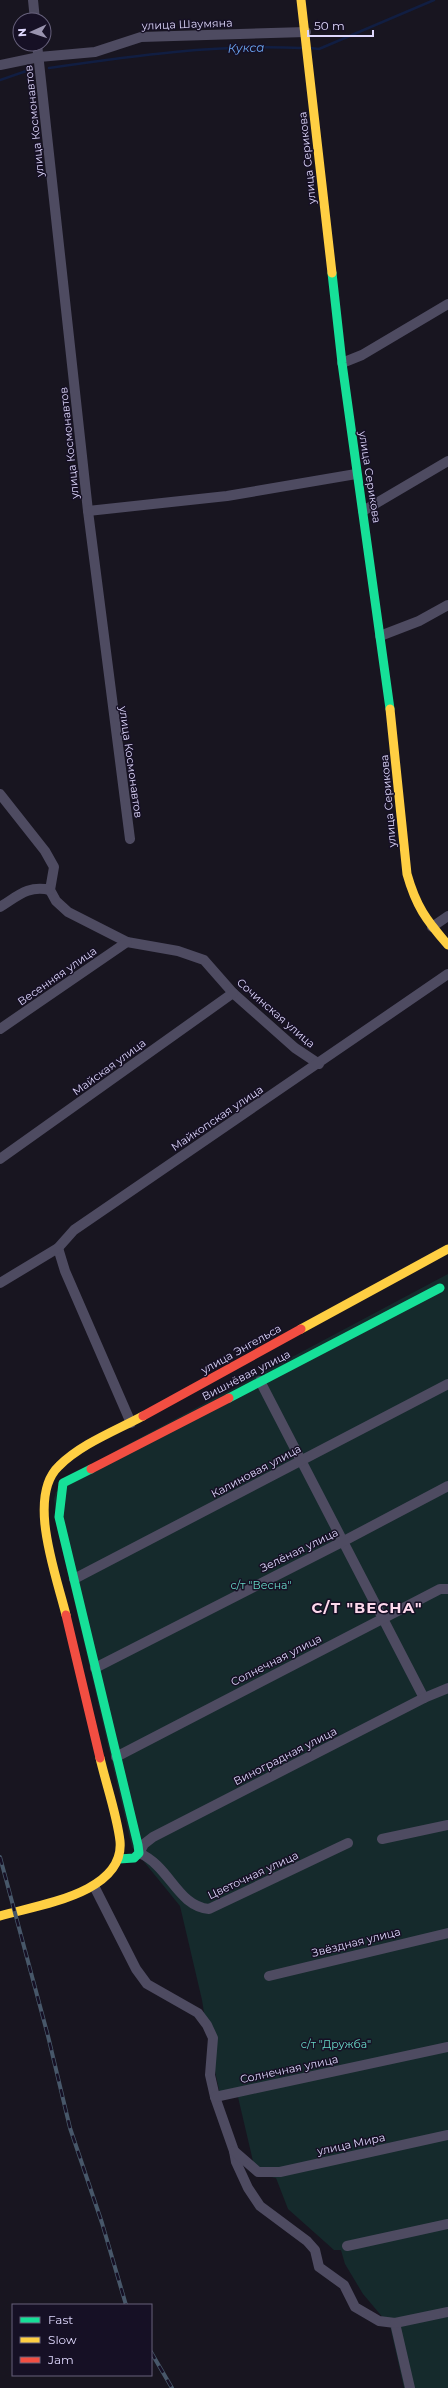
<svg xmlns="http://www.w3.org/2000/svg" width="448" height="2388" font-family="Montserrat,sans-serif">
	<rect width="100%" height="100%" fill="#181520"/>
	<path fill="#152a2c" d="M448,1274V2388H404L390,2326L363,2294L345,2264L341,2250H334L288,2209L276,2178L256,2174L238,2097L221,2099L209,2044L202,2000L180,1906L132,1847L57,1528L54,1499L56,1492L119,1449Z"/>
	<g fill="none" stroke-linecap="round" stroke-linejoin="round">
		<g stroke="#111e42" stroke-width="2.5">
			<path d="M310,48L319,49L434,0"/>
			<path d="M49,68C132,56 217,44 301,48"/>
			<path d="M0,80L32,69"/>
		</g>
		<g stroke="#4e4b61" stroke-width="10">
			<path d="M33,0L35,20"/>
			<path d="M37,44L88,511L130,839"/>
			<path d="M0,65L39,57L95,52L141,37L306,32"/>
			<path d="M342,363L362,355L448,304"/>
			<path d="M88,511L227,496L356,474"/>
			<path d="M363,511L448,461"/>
			<path d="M380,636L419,621L448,605"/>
			<path d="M0,794L45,851L54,867L50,890L56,901L68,912L127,942L178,951L204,960L233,993L295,1048L319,1064"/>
			<path d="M0,907C18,896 28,885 50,890"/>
			<path d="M432,927L448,916"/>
			<path d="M0,1029L127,942"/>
			<path d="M0,1159L233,993"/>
			<path d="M58,1248L65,1271L131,1423"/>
			<path d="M0,1283L58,1248L74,1230L448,974"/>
			<path d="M260,1381L424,1698"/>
			<path d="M74,1579L448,1384"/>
			<path d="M95,1668L342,1542L448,1486"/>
			<path d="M116,1757L440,1589H448"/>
			<path d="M382,1839L448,1825"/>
			<path d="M348,1843L209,1909C177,1906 170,1866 139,1853L144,1844L153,1837L424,1698L448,1688"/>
			<path d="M94,1886L136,1969L147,1984L198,2013L207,2025L213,2038L210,2075L215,2097L234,2151L236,2162L248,2188L260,2206L307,2241L315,2250L319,2267L344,2285L355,2307L379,2321L395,2323L410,2388"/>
			<path d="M269,1976L448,1933"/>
			<path d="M215,2097L448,2047"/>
			<path d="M234,2151L258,2172H280L448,2135"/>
			<path d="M347,2246L448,2224"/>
			<path d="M395,2323L448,2312"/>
		</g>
		<g stroke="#16e098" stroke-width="9">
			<path d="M332,273L342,363L390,709"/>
			<path d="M229,1398L440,1288"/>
			<path d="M91,1469L63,1483L59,1517L138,1845L139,1853L134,1858L119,1859"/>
		</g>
		<g stroke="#ffcf43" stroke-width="9">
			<path d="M301,0L332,273"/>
			<path d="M390,709L407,874C416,906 426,920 448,945"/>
			<path d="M301,1329L448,1249"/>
			<path d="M66,1615C57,1577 26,1497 59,1466C81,1444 115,1431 143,1416"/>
			<path d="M0,1916C36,1905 125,1894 120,1841C117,1815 106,1784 100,1758"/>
		</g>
		<g stroke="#f24e42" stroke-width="9">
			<path d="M143,1416L301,1329"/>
			<path d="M91,1469L229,1398"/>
			<path d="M66,1615L100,1758"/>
		</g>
		<g stroke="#475769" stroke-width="4">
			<g id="rail">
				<path d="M0,1857L48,2036L70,2128L102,2223L126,2305"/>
				<path d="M151,2352L172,2388"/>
			</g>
		</g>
		<use href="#rail" stroke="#161025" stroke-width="2.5" stroke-dasharray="8" stroke-linecap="butt"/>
	</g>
	<g text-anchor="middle" stroke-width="3" stroke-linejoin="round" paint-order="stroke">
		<g font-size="11" fill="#ded7fc" stroke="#161025">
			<text transform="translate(187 24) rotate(-2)" y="4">улица Шаумяна</text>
			<text transform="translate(34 121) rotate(-96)" y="4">улица Космонавтов</text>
			<text transform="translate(307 158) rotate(-96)" y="4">улица Серикова</text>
			<text transform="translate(69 443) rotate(-96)" y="4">улица Космонавтов</text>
			<text transform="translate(370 477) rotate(81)" y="4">улица Серикова</text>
			<text transform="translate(131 762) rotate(82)" y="4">улица Космонавтов</text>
			<text transform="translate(388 801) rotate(-95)" y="4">улица Серикова</text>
			<text transform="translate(57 976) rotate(-35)" y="4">Весенняя улица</text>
			<text transform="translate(276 1013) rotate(41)" y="4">Сочинская улица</text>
			<text transform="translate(109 1067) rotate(-36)" y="4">Майская улица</text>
			<text transform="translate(217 1118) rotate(-34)" y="4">Майкопская улица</text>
			<text transform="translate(241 1349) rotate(-29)" y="4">улица Энгельса</text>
			<text transform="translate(246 1375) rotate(-27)" y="4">Вишнёвая улица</text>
			<text transform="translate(256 1471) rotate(-28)" y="4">Калиновая улица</text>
			<text transform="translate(299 1550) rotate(-26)" y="4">Зелёная улица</text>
			<text transform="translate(276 1660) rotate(-27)" y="4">Солнечная улица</text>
			<text transform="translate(285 1756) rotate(-27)" y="4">Виноградная улица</text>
			<text transform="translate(253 1875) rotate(-25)" y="4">Цветочная улица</text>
			<text transform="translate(356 1942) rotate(-14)" y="4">Звёздная улица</text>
			<text transform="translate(289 2069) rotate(-12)" y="4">Солнечная улица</text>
			<text transform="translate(351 2144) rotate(-12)" y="4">улица Мира</text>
		</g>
		<g font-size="11" fill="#67d8c6" stroke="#161025">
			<text x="261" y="1589">с/т "Весна"</text>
			<text x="336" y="2048">с/т "Дружба"</text>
		</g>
		<g font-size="12" font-style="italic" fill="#6caaf6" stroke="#161025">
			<text transform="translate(246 48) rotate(-2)" y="4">Кукса</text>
		</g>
		<g font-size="15" font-weight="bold" letter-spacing="1" fill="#fdd9ec" stroke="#161025">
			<text x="367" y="1613">С/Т "ВЕСНА"</text>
		</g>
	</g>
	<rect x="12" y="2304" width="140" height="72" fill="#161025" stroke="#66607b"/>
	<rect x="20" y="2317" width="20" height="6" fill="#16e098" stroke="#66607b"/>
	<text x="48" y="2324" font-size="12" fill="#ded7fc">Fast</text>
	<rect x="20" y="2337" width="20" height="6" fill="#ffcf43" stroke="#66607b"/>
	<text x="48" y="2344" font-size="12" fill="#ded7fc">Slow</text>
	<rect x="20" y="2357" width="20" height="6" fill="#f24e42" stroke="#66607b"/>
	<text x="48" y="2364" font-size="12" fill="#ded7fc">Jam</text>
	<g transform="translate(32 32) rotate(267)"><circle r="19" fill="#161025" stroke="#66607b"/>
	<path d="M0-3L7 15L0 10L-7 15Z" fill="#9993af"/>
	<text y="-6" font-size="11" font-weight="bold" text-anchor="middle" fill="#ded7fc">N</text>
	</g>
	<path d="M308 30v6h65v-6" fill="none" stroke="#ded7fc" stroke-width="2"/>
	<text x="314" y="30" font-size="12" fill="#ded7fc" stroke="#161025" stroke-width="3" paint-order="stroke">50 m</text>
</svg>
